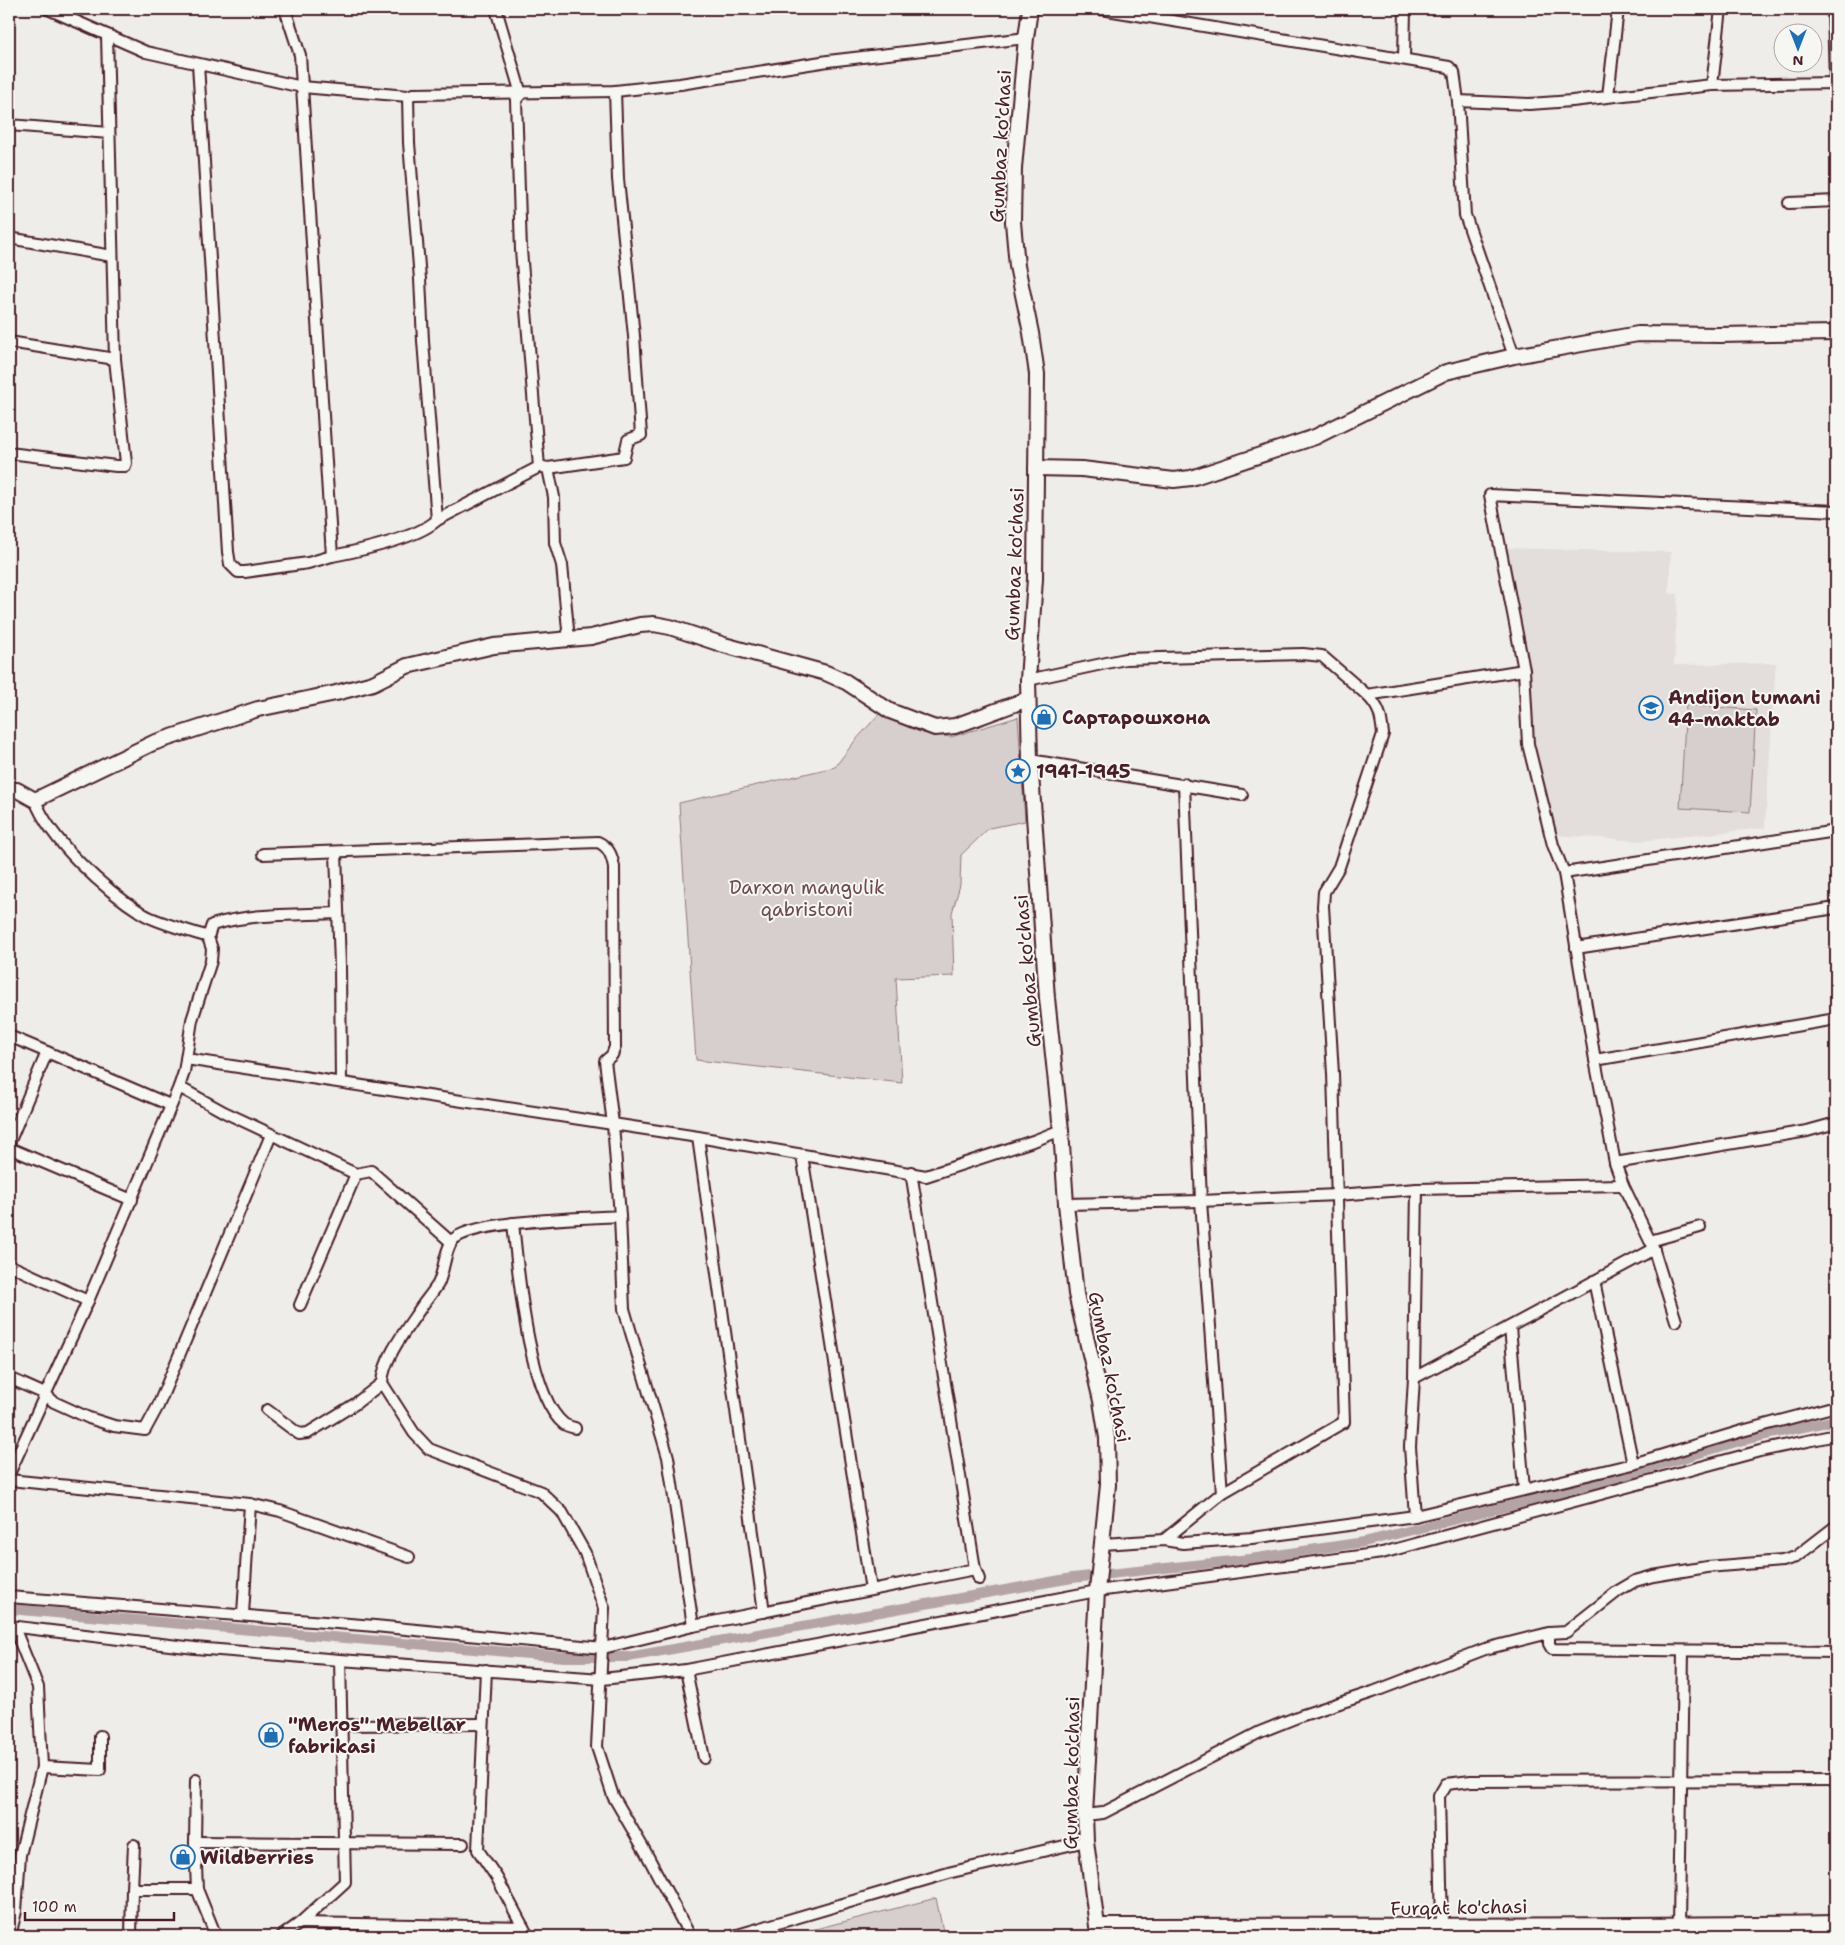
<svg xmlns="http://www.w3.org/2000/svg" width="1845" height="1945" font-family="'Shantell Sans',sans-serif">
	<rect width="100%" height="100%" fill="#efedea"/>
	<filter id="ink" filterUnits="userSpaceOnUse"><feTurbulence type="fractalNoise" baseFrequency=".02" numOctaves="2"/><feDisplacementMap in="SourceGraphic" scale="10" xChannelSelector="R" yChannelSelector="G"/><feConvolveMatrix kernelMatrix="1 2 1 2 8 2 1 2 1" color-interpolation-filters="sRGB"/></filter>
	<g filter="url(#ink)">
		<path fill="#e3dedc" d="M1503,548L1671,552L1669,593L1678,594L1674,665L1776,663L1765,828L1640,841L1554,835L1530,744Z"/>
		<g fill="#d7cfce" stroke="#90777c">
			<path d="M1686,705L1756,710L1750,812L1680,808Z"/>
			<path d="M879,714L922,733L951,737L1018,717L1025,821L989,828L961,855L960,885L952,913L954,976L896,978L902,1083L696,1060L679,803L835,767L854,742Z"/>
			<path d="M936,1898L944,1936H788Z"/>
		</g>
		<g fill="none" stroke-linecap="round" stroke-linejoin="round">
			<path stroke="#b4a4a5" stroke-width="10" d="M9,1609L564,1657H628L1072,1578L1250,1559L1364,1542L1589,1486L1743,1440L1836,1420"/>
			<g stroke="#4a1f2b" stroke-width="14">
				<g id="street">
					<path d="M48,9L146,52L302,87L408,96L413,94L615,91L680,84L828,61L1026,38"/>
					<path d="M285,9L300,55L332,556C358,551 418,538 437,520L539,467L521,250L516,100L521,94L496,9"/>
					<path d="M1101,9L1449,67L1454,72L1458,101L1529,104L1572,101L1712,85L1836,83"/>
					<path d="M1833,9L1835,83"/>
					<path d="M1404,59L1405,9"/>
					<path d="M198,64L228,552L230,564L238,572H245L308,563L332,556"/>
					<path d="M1712,85L1721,9"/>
					<path d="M408,96L409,143L420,279L423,341L437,520"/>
					<path d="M1608,96L1618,9"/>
					<path d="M1458,101L1465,215L1514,356"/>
					<path d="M9,125L109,133"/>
					<path d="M1789,203L1836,201"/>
					<path d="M9,238L112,256"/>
					<path d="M9,342L115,359"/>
					<path d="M9,453L116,466H125L126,463L115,359L107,35"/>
					<path d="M543,467L548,468L554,497L555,543L562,565L569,640"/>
					<path d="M548,468L624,457L628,440L641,435L634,336L618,179L615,91"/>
					<path d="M1028,680L1125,659L1303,654L1322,656L1367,695"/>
					<path d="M1030,760L1242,795"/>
					<path d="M1184,784L1201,1201L1222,1493"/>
					<path d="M336,853L340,965L341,1082"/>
					<path d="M263,854L598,842C609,847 612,856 614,867L615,1047L612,1055L605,1061L613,1124L620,1216C590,1218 468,1220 452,1241C444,1253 444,1272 438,1284C433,1292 427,1299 422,1306C408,1327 383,1358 382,1383L414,1433L429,1449L541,1492L562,1512L585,1553L604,1608L597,1747L613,1796L645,1851L690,1936"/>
					<path d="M1564,873L1836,831"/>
					<path d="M208,937L212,925C252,913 297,915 338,913"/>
					<path d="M1576,948L1836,908"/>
					<path d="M9,1036L47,1052"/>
					<path d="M186,1059L698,1137L926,1176L1036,1140L1061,1130"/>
					<path d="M1595,1060L1836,1019"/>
					<path d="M179,1087L224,1112L356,1174L371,1171L451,1242"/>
					<path d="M698,1137L764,1612"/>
					<path d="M9,1143L47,1052L170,1105"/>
					<path d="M9,1148L132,1200"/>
					<path d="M802,1155L871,1590"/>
					<path d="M1615,1163L1807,1131L1836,1123"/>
					<path d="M1066,1204L1201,1201L1337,1195L1417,1189L1623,1185"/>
					<path d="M620,1216L624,1309L668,1457L693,1626"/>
					<path d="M513,1223C518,1269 528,1396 564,1424C567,1426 571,1427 575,1428"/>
					<path d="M1700,1227L1650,1241L1623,1185L1615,1163L1595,1060L1564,873L1553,845L1528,744L1524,670L1490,495L1836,511"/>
					<path d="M1652,1244L1676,1321"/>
					<path d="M9,1265L88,1301"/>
					<path d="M1594,1281L1633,1464"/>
					<path d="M300,1305L356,1174"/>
					<path d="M1510,1327L1524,1489"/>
					<path d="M9,1378L45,1394L54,1402L89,1418L114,1426L145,1430L158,1406L271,1135"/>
					<path d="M1414,1378L1417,1189"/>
					<path d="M267,1410L299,1434L308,1433L355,1404L382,1383"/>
					<path d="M9,1474L88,1301L179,1087L184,1072L192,1020L211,961L212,949L208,937C190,931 158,923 143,914C105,890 51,842 35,800"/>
					<path d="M9,1480L250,1504L280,1511L409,1557"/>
					<path d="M1415,1516L1410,1447L1414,1378L1654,1249"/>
					<path d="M1164,1540L1222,1493L1344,1422L1333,1074L1323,906L1324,892L1339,867L1383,734C1381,716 1380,708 1367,695L1524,670"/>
					<path d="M1103,1544L1164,1540L1183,1543L1252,1538L1415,1516L1633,1464L1742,1431L1836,1406"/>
					<path d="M975,1569L979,1579"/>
					<path d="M9,1597L375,1626L603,1648L693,1626L975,1569L911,1172"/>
					<path d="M243,1614L250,1504"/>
					<path d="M9,1626L195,1648L340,1660"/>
					<path d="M1549,1633V1644L1552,1649L1836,1652"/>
					<path d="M486,1670L478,1850L497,1878L523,1927"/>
					<path d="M686,1670L704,1758"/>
					<path d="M342,1725L483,1724"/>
					<path d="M42,1767L100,1770V1736"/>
					<path d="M196,1780L195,1842L197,1889L216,1936"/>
					<path d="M1085,1815L1103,1813L1260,1732L1300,1716L1373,1692L1485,1649L1549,1633L1566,1632L1618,1591L1635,1581L1653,1576L1707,1567L1782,1561L1796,1557L1836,1526"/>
					<path d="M195,1842L463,1844"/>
					<path d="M134,1845L132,1889H197"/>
					<path d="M300,1923L523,1927L528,1936"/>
					<path d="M1442,1926L1439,1796L1446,1784L1471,1781L1836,1780"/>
					<path d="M1679,1926L1683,1651"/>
					<path d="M10,1936L16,1911L20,1855L42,1767L38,1687L14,1627"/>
					<path d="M131,1936L132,1889"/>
					<path d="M282,1936L300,1923L345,1882L340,1660L602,1679L686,1670L1097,1591L1382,1553L1760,1451L1836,1435"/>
					<path d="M734,1936L952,1872L1086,1841"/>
				</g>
			</g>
			<g stroke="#4a1f2b" stroke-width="18">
				<g id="secondary">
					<path d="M1030,9L1026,38L1014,168L1013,222L1017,266L1031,333L1037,374L1035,579L1028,680L1030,760L1047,998L1061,1130L1066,1204L1076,1294L1101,1401L1107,1438L1108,1485L1097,1591L1085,1815L1086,1841L1097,1926"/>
					<path d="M1036,468L1082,469L1174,480L1191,478L1315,437L1446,372L1514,356L1638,334L1720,335L1836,333"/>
					<path d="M9,790H17L35,800L153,743L258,709L336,693L373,683L407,666L494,646L591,637L640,625L654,624L670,627L724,645L826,673L846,682L890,711L935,728L955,726L1028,699"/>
					<path d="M1097,1926C1343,1925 1590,1927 1836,1923"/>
				</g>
			</g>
			<use href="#street" stroke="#f6f6f2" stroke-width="10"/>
			<use href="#secondary" stroke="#f6f6f2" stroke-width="14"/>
		</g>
	</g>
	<defs>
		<g id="school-ring" transform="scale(1.25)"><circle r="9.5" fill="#f6f6f2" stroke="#1f6fb2" stroke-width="1.5"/><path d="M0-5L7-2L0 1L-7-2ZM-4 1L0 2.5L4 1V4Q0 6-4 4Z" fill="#1f6fb2"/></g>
		<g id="shop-ring" transform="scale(1.25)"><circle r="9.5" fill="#f6f6f2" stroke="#1f6fb2" stroke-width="1.5"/><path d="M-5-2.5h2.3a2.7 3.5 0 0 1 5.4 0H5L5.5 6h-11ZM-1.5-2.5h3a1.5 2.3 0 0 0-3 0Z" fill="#1f6fb2"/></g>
		<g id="sight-ring" transform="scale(1.25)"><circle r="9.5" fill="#f6f6f2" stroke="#1f6fb2" stroke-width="1.5"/><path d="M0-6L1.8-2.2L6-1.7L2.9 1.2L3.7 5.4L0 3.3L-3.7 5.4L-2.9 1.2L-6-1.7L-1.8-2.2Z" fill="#1f6fb2"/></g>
	</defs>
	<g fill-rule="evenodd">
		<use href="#school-ring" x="1651" y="708"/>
		<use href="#shop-ring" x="1044" y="717"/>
		<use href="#sight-ring" x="1018" y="771"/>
		<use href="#shop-ring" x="271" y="1735"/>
		<use href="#shop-ring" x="183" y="1857"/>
	</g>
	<g text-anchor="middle" stroke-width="4" stroke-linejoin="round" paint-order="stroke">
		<g font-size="19" fill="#4a1f2b" stroke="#f6f6f2">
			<text transform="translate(1000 146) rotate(-87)" y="7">Gumbaz ko'chasi</text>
			<text transform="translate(1014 564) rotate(-88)" y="7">Gumbaz ko'chasi</text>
			<text transform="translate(1027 971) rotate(-95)" y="7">Gumbaz ko'chasi</text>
			<text transform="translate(1110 1367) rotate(79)" y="7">Gumbaz ko'chasi</text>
			<text transform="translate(1071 1773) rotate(-89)" y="7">Gumbaz ko'chasi</text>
			<text transform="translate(1459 1907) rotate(-1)" y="7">Furqat ko'chasi</text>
		</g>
		<g font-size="19" font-weight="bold" fill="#4a1f2b" stroke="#f6f6f2" text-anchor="start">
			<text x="1668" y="704">Andijon tumani<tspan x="1668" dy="22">44-maktab</tspan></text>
			<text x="1062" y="724">Сартарошхона</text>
			<text x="1036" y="778">1941-1945</text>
			<text x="288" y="1731">"Meros" Mebellar<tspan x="288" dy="22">fabrikasi</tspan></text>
			<text x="200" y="1864">Wildberries</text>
		</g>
		<g font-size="19" fill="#6d4b54" stroke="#f6f6f2">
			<text x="807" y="894">Darxon mangulik<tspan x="807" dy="22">qabristoni</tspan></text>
		</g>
	</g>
	<rect width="1845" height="1945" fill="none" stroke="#f6f6f2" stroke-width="30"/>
	<rect x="15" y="15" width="1815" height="1915" fill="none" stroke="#4a1f2b" stroke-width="2" filter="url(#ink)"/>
	<g transform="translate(1798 48) rotate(180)"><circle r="24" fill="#f6f6f2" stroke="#b1a0a2"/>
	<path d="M0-4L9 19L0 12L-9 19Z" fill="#1f6fb2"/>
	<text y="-8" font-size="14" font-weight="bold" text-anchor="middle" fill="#4a1f2b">N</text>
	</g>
	<path d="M25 1912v8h149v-8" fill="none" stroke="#4a1f2b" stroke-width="2.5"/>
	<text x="32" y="1912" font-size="15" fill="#4a1f2b" stroke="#f6f6f2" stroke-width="4" paint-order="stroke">100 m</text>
</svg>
